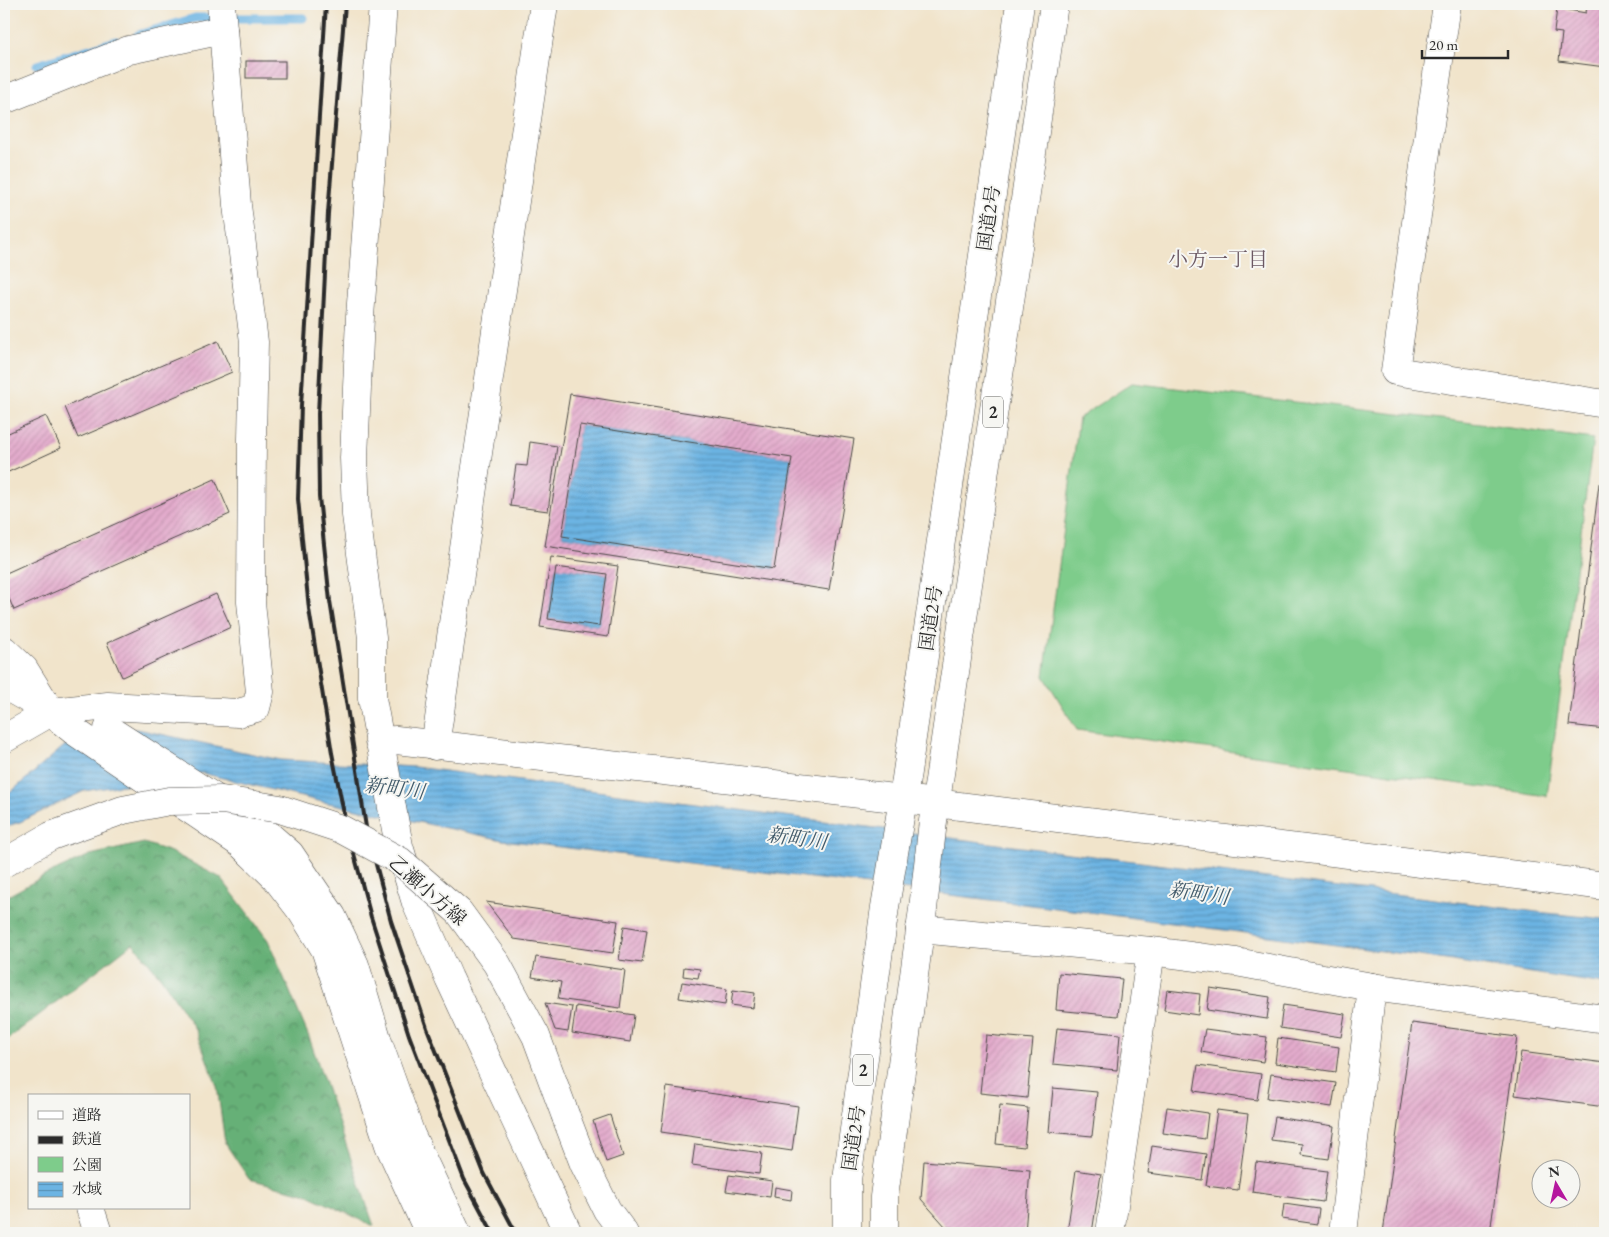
<svg xmlns="http://www.w3.org/2000/svg" width="1609" height="1237" font-family="'EB Garamond','Noto Serif JP',serif">
	<defs>
		<pattern id="forest-crowns" width="20" height="18" patternUnits="userSpaceOnUse" patternTransform="scale(1.25)"><rect width="20" height="18" fill="#66b077"/><path d="M2 6a3 3 0 1 1 6 0M12 15a3 3 0 1 1 6 0" fill="none" stroke="#548f62"/></pattern>
		<pattern id="water-rules" width="6" height="5" patternUnits="userSpaceOnUse" patternTransform="scale(1.25)"><rect width="6" height="5" fill="#6cb4e3"/><path d="M0 2.5h6" fill="none" stroke="#5993b8"/></pattern>
		<pattern id="building-hatch" width="6" height="6" patternUnits="userSpaceOnUse" patternTransform="scale(1.25)"><rect width="6" height="6" fill="#e3abcc"/><path d="M-1 1l2-2M0 6l6-6M5 7l2-2" fill="none" stroke="#c393af"/></pattern>
	</defs>
	<rect width="100%" height="100%" fill="#f6f6f2"/>
	<filter id="ink" filterUnits="userSpaceOnUse"><feTurbulence type="fractalNoise" baseFrequency=".02" numOctaves="2"/><feDisplacementMap in="SourceGraphic" scale="10" xChannelSelector="R" yChannelSelector="G"/><feConvolveMatrix kernelMatrix="1 2 1 2 8 2 1 2 1" color-interpolation-filters="sRGB"/></filter>
	<filter id="wash" filterUnits="userSpaceOnUse"><feTurbulence type="fractalNoise" baseFrequency=".0096" numOctaves="4" result="noise"/><feDisplacementMap in="SourceGraphic" scale="20" xChannelSelector="R" yChannelSelector="G"/><feGaussianBlur stdDeviation="1.12" result="paint"/><feColorMatrix in="noise" values="0 0 0 0 0 0 0 0 0 0 0 0 0 0 0 0 0 1.4 0 .05"/><feComposite in="paint" operator="in"/></filter>
	<g filter="url(#wash)">
		<rect width="100%" height="100%" fill="#f1e4cb"/>
		<path fill="url(#forest-crowns)" stroke="#486e51" d="M144,843L171,852L221,878L268,940L309,1037L374,1226L304,1193L249,1179L225,1143L217,1086L195,1029L162,979L133,943L4,1042V898L46,875L90,855Z"/>
		<path fill="#7ecc8b" stroke="#547c5b" d="M1132,383L1449,420L1593,439L1547,796L1077,730L1044,676L1079,418Z"/>
		<g fill="url(#water-rules)" stroke="#4c7087">
			<path d="M580,425L792,458L774,569L562,536Z"/>
			<path d="M556,567L607,574L599,626L548,619Z"/>
			<path d="M137,729L281,760L415,767L982,842L1537,912L1605,919V984L1426,957L1096,913L503,840L314,800L202,773L84,791L20,822L4,827V798L70,741Z"/>
		</g>
		<g fill="none" stroke-linecap="round" stroke-linejoin="round">
			<g stroke="#6cb4e3" stroke-width="9">
				<path d="M138,35L195,18H303"/>
				<path d="M37,65L116,41"/>
			</g>
		</g>
		<g id="blocks">
			<g fill="url(#building-hatch)" fill-rule="evenodd">
				<path d="M1587,4H1605V67L1559,61L1562,33L1554,32L1557,8L1586,13Z"/>
				<rect x="246" y="61" width="39" height="17"/>
				<path d="M218,341L232,372L78,438L65,407Z"/>
				<path d="M570,394L854,439L829,590L545,546ZM580,425L792,458L774,569L562,536Z"/>
				<path d="M46,416L61,448L4,474V435Z"/>
				<path d="M530,442L557,446L548,511L510,506L516,465L527,466Z"/>
				<path d="M215,479L230,514L14,610L4,587V574Z"/>
				<path d="M1599,484L1605,485V729L1569,725Z"/>
				<path d="M551,557L618,566L608,637L540,627ZM556,567L607,574L599,626L548,619Z"/>
				<path d="M216,594L231,627L122,677L107,643Z"/>
				<path d="M486,902L618,921L613,953L514,939Z"/>
				<path d="M624,926L647,930L642,963L619,960Z"/>
				<path d="M536,957L625,970L620,1008L558,999L561,982L532,977Z"/>
				<path d="M684,967L700,969L698,978L683,976Z"/>
				<path d="M1059,973L1122,979L1118,1016L1056,1010Z"/>
				<path d="M682,982L727,989L725,1005L679,998Z"/>
				<path d="M1210,988L1270,997L1267,1019L1207,1010Z"/>
				<path d="M733,990L755,993L753,1008L731,1005Z"/>
				<path d="M1167,990L1200,994L1198,1015L1164,1010Z"/>
				<path d="M545,1003L572,1007L568,1032L555,1030Z"/>
				<path d="M1283,1005L1345,1014L1341,1037L1280,1028Z"/>
				<path d="M576,1006L634,1015L630,1042L572,1033Z"/>
				<path d="M1412,1023L1517,1037L1490,1233H1383Z"/>
				<path d="M1057,1028L1120,1034L1117,1070L1053,1064Z"/>
				<path d="M1205,1029L1267,1037L1263,1062L1201,1052Z"/>
				<path d="M986,1035L1033,1039L1027,1098L980,1093Z"/>
				<path d="M1278,1038L1339,1047L1336,1072L1275,1063Z"/>
				<path d="M1521,1052L1605,1063V1107L1515,1095Z"/>
				<path d="M1198,1065L1261,1074L1257,1100L1194,1091Z"/>
				<path d="M1271,1074L1336,1083L1332,1107L1267,1098Z"/>
				<path d="M667,1087L798,1106L792,1151L661,1132Z"/>
				<path d="M1053,1088L1097,1092L1092,1136L1049,1132Z"/>
				<path d="M1000,1105L1028,1108L1024,1147L996,1144Z"/>
				<path d="M1167,1107L1208,1113L1205,1139L1163,1133Z"/>
				<path d="M1217,1110L1248,1114L1238,1190L1206,1186Z"/>
				<path d="M610,1115L623,1156L606,1162L593,1121Z"/>
				<path d="M1275,1117L1334,1126L1329,1159L1301,1155L1302,1144L1271,1140Z"/>
				<path d="M695,1144L762,1153L759,1174L692,1165Z"/>
				<path d="M1152,1146L1206,1154L1202,1180L1148,1173Z"/>
				<path d="M924,1161L1030,1170L1025,1233L946,1227L921,1199Z"/>
				<path d="M1256,1162L1327,1171L1323,1202L1252,1192Z"/>
				<path d="M1076,1170L1101,1174L1092,1233H1067Z"/>
				<path d="M729,1175L772,1181L770,1197L726,1191Z"/>
				<path d="M775,1187L792,1190L791,1200L774,1197Z"/>
				<path d="M1284,1204L1319,1209L1317,1224L1282,1219Z"/>
			</g>
		</g>
	</g>
	<g filter="url(#ink)">
		<use href="#blocks" fill-opacity="0" stroke="#494743" stroke-width="1"/>
		<g fill="none" stroke-linecap="round" stroke-linejoin="round">
			<g stroke="#494743" stroke-width="29">
				<g id="street">
					<path d="M383,4L360,317L354,458L356,515L372,638V698L399,846L416,903L449,978L568,1233"/>
					<path d="M1447,4L1395,371L1605,404"/>
					<path d="M4,100L129,50L223,30"/>
					<path d="M4,650L24,669L49,709"/>
					<path d="M4,685L51,712L108,706L238,713L256,708L260,692L251,602L252,439L254,342L237,205L221,4"/>
					<path d="M108,729L257,825L290,854L332,916L355,965L379,1045L411,1135L457,1233"/>
					<path d="M379,741L396,740L903,799L1605,886"/>
					<path d="M435,746L544,4"/>
					<path d="M920,929L1151,951L1236,962L1372,987L1605,1019"/>
					<path d="M90,1208L98,1233"/>
					<path d="M1110,1233L1151,951"/>
					<path d="M1343,1233L1372,987"/>
				</g>
			</g>
			<g stroke="#494743" stroke-width="29">
				<g id="secondary">
					<path d="M4,739L51,712L74,731L241,844L275,877L302,912L325,949L389,1145L429,1233"/>
					<path d="M566,1117L584,1164L607,1210L624,1233"/>
				</g>
			</g>
			<g stroke="#494743" stroke-width="29">
				<g id="highway">
					<path d="M847,1233V1180L885,907L903,799L1020,4"/>
					<path d="M884,1233V1197L923,909L933,821L1054,4"/>
				</g>
			</g>
			<use href="#street" stroke="#fff" stroke-width="28"/>
			<use href="#secondary" stroke="#fff" stroke-width="28"/>
			<use href="#highway" stroke="#fff" stroke-width="28"/>
			<g stroke="#2b2b2b" stroke-width="4">
				<path d="M326,4L301,405L298,499L309,609L332,753L346,824L371,917L409,1035L464,1179L493,1233"/>
				<path d="M345,4L328,213L318,414L319,497L330,601L366,827L391,921L427,1028L484,1173L516,1233"/>
			</g>
			<g stroke="#494743" stroke-width="29" stroke-linecap="butt">
				<path id="secondary-bridge" d="M4,863L51,836L123,810L169,801L222,800L280,809L341,829L400,861L459,912L497,964L536,1036L566,1117"/>
			</g>
			<use href="#secondary-bridge" stroke="#fff" stroke-width="28"/>
		</g>
	</g>
	<g text-anchor="middle" stroke-width="4" stroke-linejoin="round" paint-order="stroke">
		<g fill="#f6f6f2" stroke="#686867" stroke-width="1">
			<rect x="983" y="396.5" width="20" height="31" rx="4"/>
			<rect x="853" y="1054.5" width="20" height="31" rx="4"/>
		</g>
		<g font-size="18" font-weight="bold" fill="#2b2b2b">
			<text x="993" y="418">2</text>
			<text x="863" y="1076">2</text>
		</g>
		<g font-size="19" fill="#2b2b2b" stroke="#f6f6f2">
			<text transform="translate(988 218) rotate(-82)" y="7">国道2号</text>
			<text transform="translate(930 618) rotate(-82)" y="7">国道2号</text>
			<text transform="translate(428 890) rotate(41)" y="7">乙瀬小方線</text>
			<text transform="translate(853 1138) rotate(-82)" y="7">国道2号</text>
		</g>
		<g font-size="20" fill="#6b5863" stroke="#f6f6f2">
			<text x="1218" y="266">小方一丁目</text>
		</g>
		<g font-size="20" font-style="italic" fill="#425b6b" stroke="#f6f6f2">
			<text transform="translate(395 788) rotate(7)" y="7">新町川</text>
			<text transform="translate(797 838) rotate(8)" y="7">新町川</text>
			<text transform="translate(1199 893) rotate(8)" y="7">新町川</text>
		</g>
	</g>
	<rect width="1609" height="1237" fill="none" stroke="#f6f6f2" stroke-width="20"/>
	<rect x="28" y="1094" width="162" height="115" fill="#f6f6f2" stroke="#a5a5a2"/>
	<rect x="38" y="1111" width="25" height="8" fill="#ffffff" stroke="#a5a5a2"/>
	<text x="72" y="1120" font-size="15" fill="#2b2b2b">道路</text>
	<rect x="38" y="1136" width="25" height="8" fill="#2b2b2b" stroke="#a5a5a2"/>
	<text x="72" y="1144" font-size="15" fill="#2b2b2b">鉄道</text>
	<rect x="38" y="1157" width="25" height="15" fill="#7ecc8b" stroke="#a5a5a2"/>
	<text x="72" y="1170" font-size="15" fill="#2b2b2b">公園</text>
	<rect x="38" y="1182" width="25" height="15" fill="url(#water-rules)" stroke="#a5a5a2"/>
	<text x="72" y="1194" font-size="15" fill="#2b2b2b">水域</text>
	<g transform="translate(1556 1184) rotate(351)"><circle r="24" fill="#f6f6f2" stroke="#a5a5a2"/>
	<path d="M0-4L9 19L0 12L-9 19Z" fill="#b5179e"/>
	<text y="-8" font-size="14" font-weight="bold" text-anchor="middle" fill="#2b2b2b">N</text>
	</g>
	<path d="M1422 50v8h86v-8" fill="none" stroke="#2b2b2b" stroke-width="2.5"/>
	<text x="1429" y="50" font-size="15" fill="#2b2b2b" stroke="#f6f6f2" stroke-width="4" paint-order="stroke">20 m</text>
</svg>
